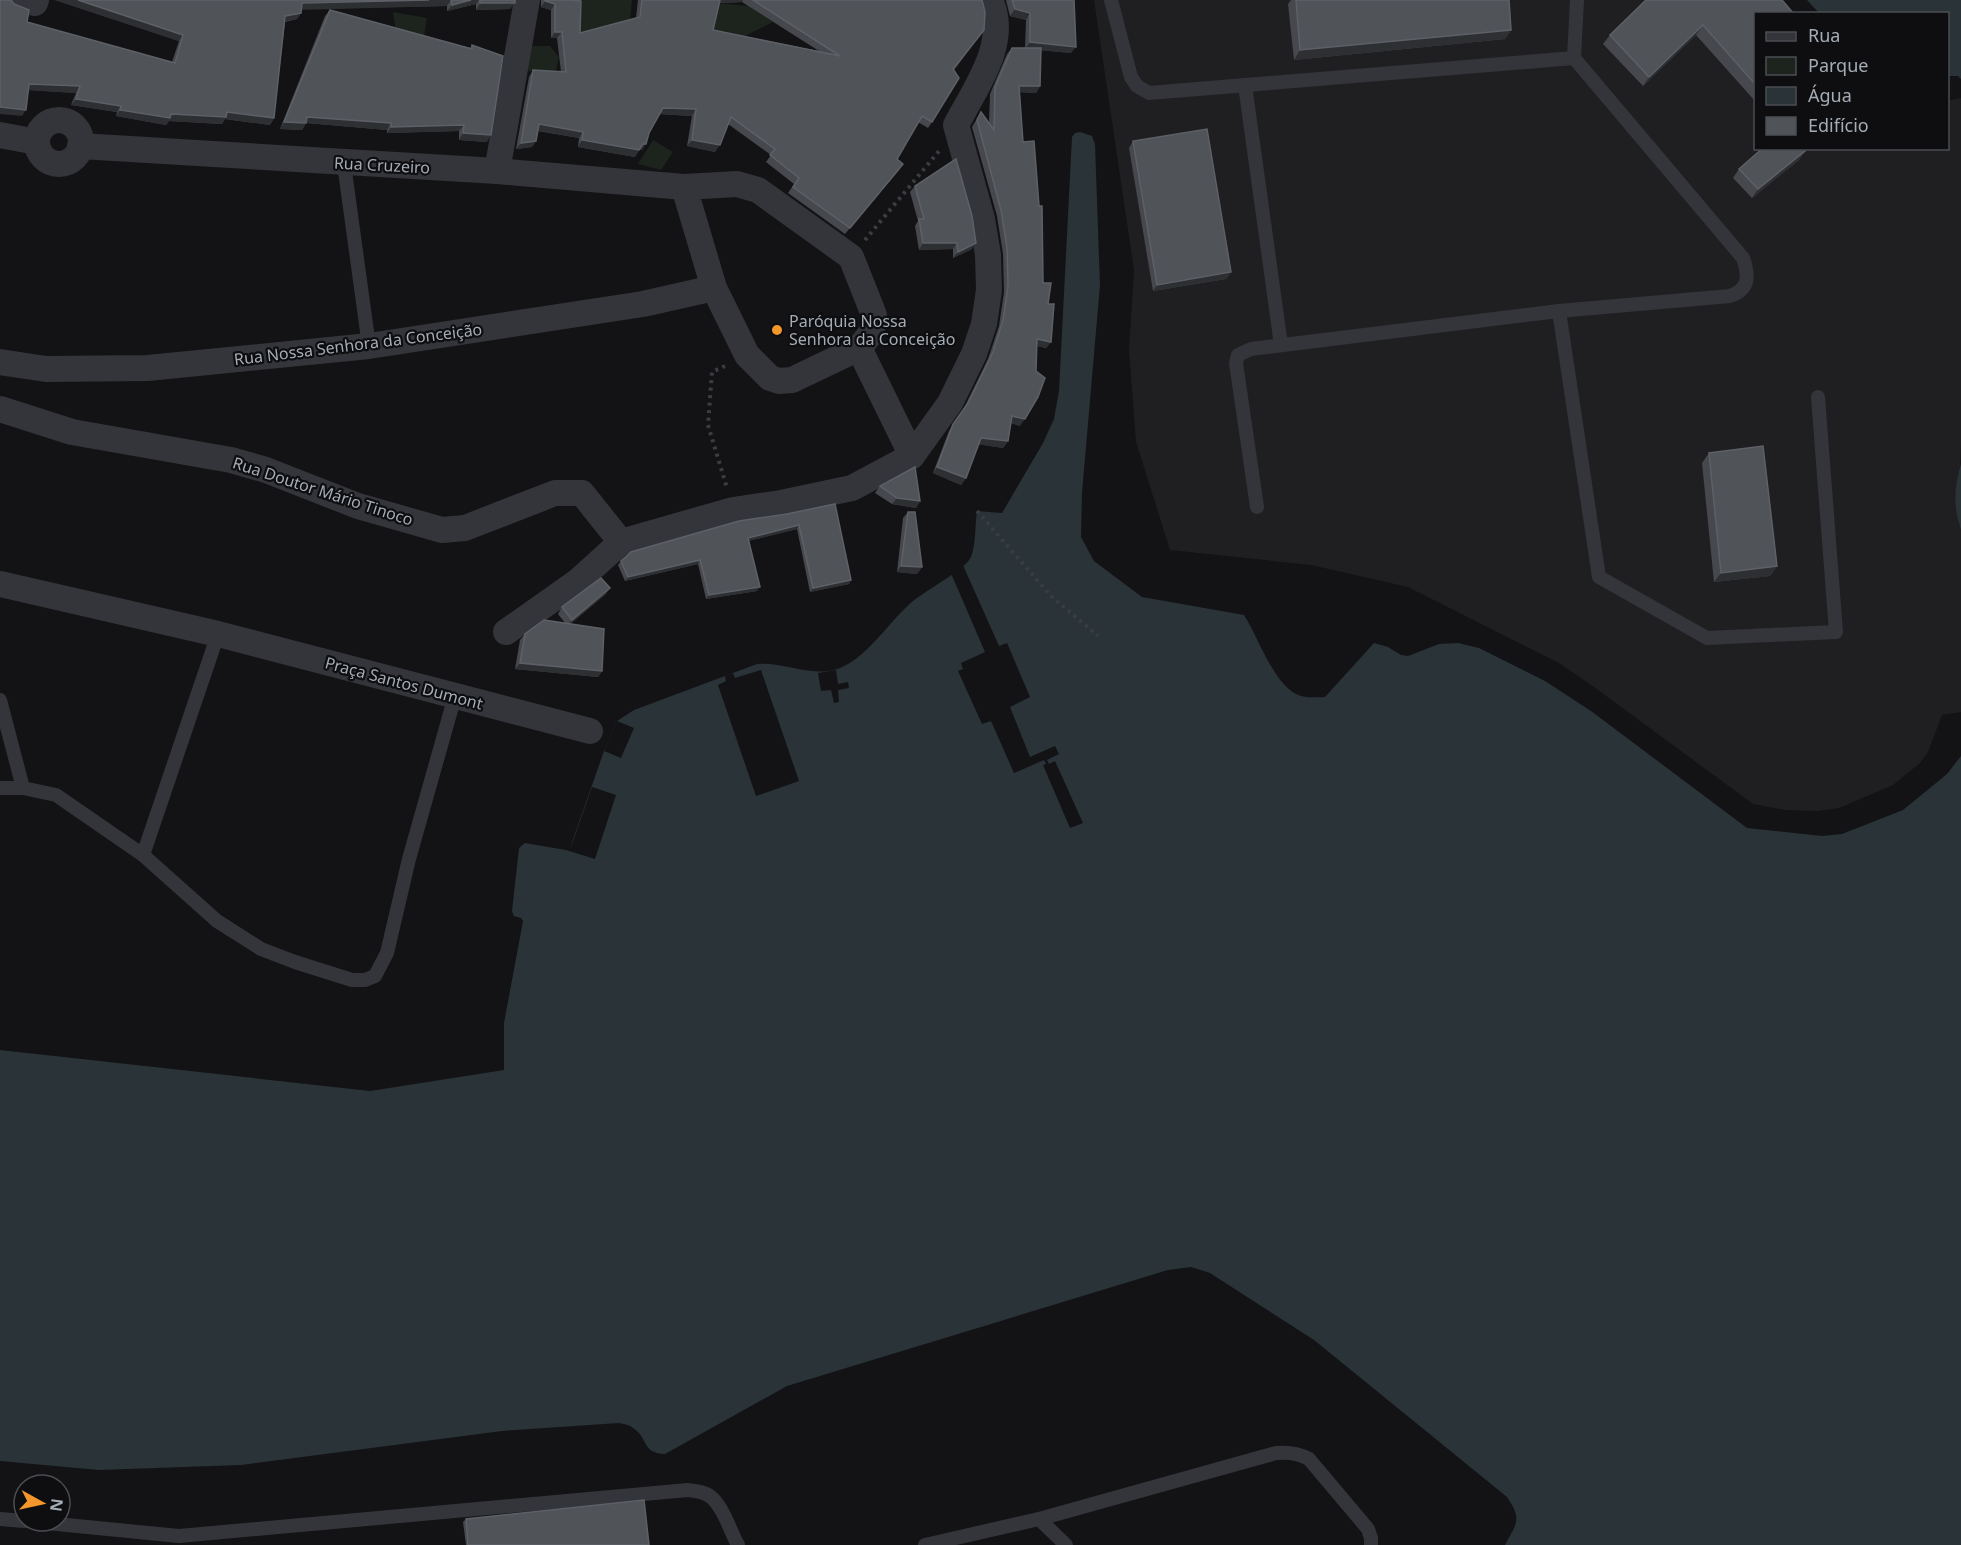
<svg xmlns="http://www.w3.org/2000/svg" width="1961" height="1545" font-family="'Noto Sans',sans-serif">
	<rect width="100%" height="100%" fill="#131315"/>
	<path fill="#1f1f22" d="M1094,0H1780L1756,14V148H1948V101L1961,98V445L1958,523L1961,530V712L1942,715L1928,752L1920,763L1893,785L1839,808L1817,811L1786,810L1753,804L1594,687L1559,663L1408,587L1311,565L1170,550L1136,442L1129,350L1134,270Z"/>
	<g fill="#1d241d">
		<path d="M582,0H632L627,53L578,56Z"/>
		<path d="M717,3L748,6L773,22L735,41L714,40L711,25Z"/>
		<path d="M393,12L427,18L424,36L396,32Z"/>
		<path d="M526,46H550L559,57L555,75L523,70Z"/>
		<path d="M653,140L673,152L661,170L638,164Z"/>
	</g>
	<g fill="#293338">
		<path d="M1807,0H1961V79L1958,76H1948V14L1819,13Z"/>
		<path d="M1080,132L1092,136L1095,144L1100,285L1082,493L1081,537L1094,561L1142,597L1244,615C1258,636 1275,689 1301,696C1308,698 1317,697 1325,697L1374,643L1388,647L1401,655L1408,656L1439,644L1458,643L1479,648L1545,681L1591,711L1747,828L1822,836L1842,834L1903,810L1947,774L1961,756V1545H1505C1517,1523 1522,1519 1507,1497L1314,1340L1210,1273L1191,1267L1168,1270L787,1386L665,1454C641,1453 649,1438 633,1428C630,1425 624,1424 619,1423L502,1431L241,1465L99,1470L0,1461V1050L370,1091L504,1070V1023L523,921L521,918L514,916L512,911L519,848L525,843L566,850L570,848L604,751L617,721L634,710L757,664C784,662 807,676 834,670C865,662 889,621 913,601C925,591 966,569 971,557C976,545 975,524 977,511L1002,513L1043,443L1054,419L1059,391L1072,137L1075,133Z"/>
		<path d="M1961,464V530C1953,508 1954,486 1961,464Z"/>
	</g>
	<g fill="#131315">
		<path d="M962,563L999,646L1007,643L1030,697L1010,707L1030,757L1055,746L1059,754L1047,760L1049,764L1055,761L1083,823L1070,828L1043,765L1046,764L1044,760L1014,773L991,721L982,724L958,671L963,669L961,663L985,652L950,571Z"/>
		<path d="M761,670L799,781L756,796L718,685L726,681L725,676L733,673L735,678Z"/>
		<path d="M836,670L838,684L848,682L849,688L838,690L839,702L834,703L831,690L821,691L818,673Z"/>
		<path d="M617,721L634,728L621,758L604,751Z"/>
		<path d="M592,787L616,795L595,859L566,850L572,844Z"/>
	</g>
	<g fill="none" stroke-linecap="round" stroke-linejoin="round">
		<g stroke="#3a3d41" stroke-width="4" stroke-dasharray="3 4.5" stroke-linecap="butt">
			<path d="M865,240L939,151"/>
			<path d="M725,366L712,372L708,425L727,488"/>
			<path d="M977,511L1051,596L1098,636"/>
		</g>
		<g stroke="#34353a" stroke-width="14">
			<path d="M1111,0L1131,77L1137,86L1149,93L1574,58"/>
			<path d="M1245,85L1281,345"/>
			<path d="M344,164L369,346"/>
			<path d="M1559,311L1599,577L1707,638L1836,632L1818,397"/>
			<path d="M1257,507L1236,363L1238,355L1251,349L1559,311L1730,296C1750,289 1749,276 1743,258L1574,58L1577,0"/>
			<path d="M0,700L23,788"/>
			<path d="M0,788H23L56,795L143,855L217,921L261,949L295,962L352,980H365L375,976L387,953L409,859L455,696"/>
			<path d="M143,855L218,634"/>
			<path d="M0,1519L24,1521"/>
			<path d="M1039,1519L1066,1545"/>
			<path d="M26,1521L179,1536L688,1490C696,1491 705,1492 711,1497C724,1508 730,1531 738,1545"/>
			<path d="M925,1545L1039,1519L1276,1453C1288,1452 1298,1453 1309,1459L1368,1529L1371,1538V1545"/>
		</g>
		<g stroke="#34353a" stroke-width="26">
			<path d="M20,0L35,3L36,0"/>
			<circle cx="59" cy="142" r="22"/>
			<path d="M0,135L37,142"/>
			<path d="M80,146L497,171L684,187"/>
			<path d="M497,171L527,0"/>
			<path d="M737,184L758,190L851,257L874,315L872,332L859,348L792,380L779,381L770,378L747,355L714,288L684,187Z"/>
			<path d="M859,348L912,456"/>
			<path d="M0,362L46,369L148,368L369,346L643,304L714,288"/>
			<path d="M0,409L72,432L231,460L266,470L358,506L442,530L465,528L555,493H582L621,542"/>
			<path d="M0,584L218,634L590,731"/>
			<path d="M506,632L577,582L621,542L733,510L781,503L852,488L912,456L950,403L974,354L984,324L989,290L988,255L982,219L956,125C975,88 1010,43 990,0"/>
		</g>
	</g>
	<g fill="#46484d" fill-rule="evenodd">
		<path d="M55,0H515L510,9L476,10V4L447,11V6L302,9L301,13L297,19L285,22L274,118L270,125L225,119L222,124L169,121L166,125L116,116L117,112L71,105L76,93L29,90L22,116L27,22L172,62L179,41Z"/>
		<path d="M541,0H570L580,33L636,18L638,0H982L984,30L954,70L932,122L928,128L918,122L897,159L899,170L845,234L788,193L794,184L766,162L771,155L728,124L715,152L687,146L692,116L659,114L649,133L642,150H639L635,157L578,147L579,138L538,131L536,141L532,147L516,149L529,77L533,70L561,72L557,38H551V10L541,7ZM742,2L819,51L713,30L719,3Z"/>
		<path d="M1006,0H1074L1071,53L1041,50L1040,86L1036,93L1019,92L1023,142L1043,283L1048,304L1051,342L1046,348L1037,346L1020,426L1011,423L1008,441L1003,448L978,444L966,478L961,485L933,473L949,431L963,410L988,359L999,326L1004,292L1003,254L997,216L972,127L981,112L989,124L990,94L1007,54L1012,48H1025L1026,20L1010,16Z"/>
		<path d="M1291,0H1509L1511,30L1505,39L1294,60L1288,4Z"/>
		<path d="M330,10L470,48L472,45L487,142L459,140V131L387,133V130L306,123L302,130L280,129L325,16Z"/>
		<path d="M1755,14V101L1696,35L1643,86L1603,44L1610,35Z"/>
		<path d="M1133,141L1231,272L1226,279L1153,291L1129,148Z"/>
		<path d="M1805,151L1799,160L1752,198L1733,178L1739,169Z"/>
		<path d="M915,186L972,249L953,258V249L919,250L915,226L918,221L910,192Z"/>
		<path d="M1709,453L1777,566L1770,576L1714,582L1702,463Z"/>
		<path d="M880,486L920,501L916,508L892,504L875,493Z"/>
		<path d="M835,504L851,580L849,584L810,592L797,529L748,541L757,591L706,599L698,564L625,581L618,565L621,561L787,514Z"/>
		<path d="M908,512L922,567L917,574L897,572L903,518Z"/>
		<path d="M606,594L570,624L602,671L598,677L515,669L520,640L525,634L565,623L558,614L562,607Z"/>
		<path d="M466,1519L649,1545H466L463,1522Z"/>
	</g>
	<g fill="#2d2f32">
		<path d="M55,0H78L183,35L179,41Z"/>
		<path d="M429,0H451L447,6L298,10L302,3Z"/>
		<path d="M471,0H479L476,4L447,11L452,5Z"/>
		<path d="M718,0H743L742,2L717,3Z"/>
		<path d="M545,1L555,4L551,10L541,7Z"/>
		<path d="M480,3H515L510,9L476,10Z"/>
		<path d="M1015,9L1030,13L1026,20L1010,16Z"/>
		<path d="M301,13L297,19L281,22L285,16Z"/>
		<path d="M1703,25L1696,35L1643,86L1649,77Z"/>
		<path d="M1511,30L1505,39L1294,60L1300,50Z"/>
		<path d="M555,32H562L557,38H551Z"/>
		<path d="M1030,42L1076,47L1071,53L1025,49Z"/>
		<path d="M29,84L80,86L76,93L25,90Z"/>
		<path d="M1019,86H1040L1036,93L1015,92Z"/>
		<path d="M76,99L121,106L117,112L71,105Z"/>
		<path d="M0,107L26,110L22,116L0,114Z"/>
		<path d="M663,108L696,109L692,116L658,114Z"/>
		<path d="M120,110L171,114L227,112L274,118L270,125L225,119L222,124L169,121L166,125L116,116Z"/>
		<path d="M307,117L391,123L387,130L306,123L302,130L280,129L284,122Z"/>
		<path d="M539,124L583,132L579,138L535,130Z"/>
		<path d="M464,125L459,131L387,133L391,127Z"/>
		<path d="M463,133L491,135L487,142L459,140Z"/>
		<path d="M582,140L643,144H646L642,150H639L635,157L578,147Z"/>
		<path d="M692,140L720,145L715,152L687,146Z"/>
		<path d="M536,141L532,147L516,149L521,143Z"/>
		<path d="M1805,151L1799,160L1752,198L1758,189Z"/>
		<path d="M903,164L899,170L845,234L850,228Z"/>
		<path d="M923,243H957L953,249L919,250Z"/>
		<path d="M976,243L972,249L953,258L958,252Z"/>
		<path d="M1231,272L1226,279L1153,291L1157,285Z"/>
		<path d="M1037,339L1051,342L1046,348L1032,345Z"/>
		<path d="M1012,416L1025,419L1020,426L1008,422Z"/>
		<path d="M981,438L1008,441L1003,448L976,444Z"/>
		<path d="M937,467L966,478L961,485L933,473Z"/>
		<path d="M897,498L920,501L916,508L892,504Z"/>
		<path d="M799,525L797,529L745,542L748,538Z"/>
		<path d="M700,560L698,564L625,581L628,577Z"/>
		<path d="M901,566L922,567L917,574L897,572Z"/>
		<path d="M1777,566L1770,576L1714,582L1721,573Z"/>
		<path d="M851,580L849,584L810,592L813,588Z"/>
		<path d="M760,587L757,591L706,599L709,595Z"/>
		<path d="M610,588L606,594L567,626L572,620Z"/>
		<path d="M520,663L602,671L598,677L515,669Z"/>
	</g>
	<g fill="#505358" stroke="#5d6167" stroke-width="1.5">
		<path d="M0,0H11L14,4L29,10L27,22L175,63L183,35L78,0H429L302,3L301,13L285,16L274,118L227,112L226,117L171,114L170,118L120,110L121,106L76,99L80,86L29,84L26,110L0,107Z"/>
		<path d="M451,0H471L452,5Z"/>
		<rect x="480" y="0" width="35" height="3"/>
		<path d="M545,0H570L581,1L580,33L640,17L642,0H720L713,30L840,56L753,0H982L985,12L984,30L953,69L959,78L932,122L922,116L897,159L903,164L850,228L793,187L799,178L770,155L775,149L731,117L720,145L692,140L696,109L663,108L649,133L646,144H643L639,150L582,140L583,132L539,124L536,141L521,143L533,70L566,72L562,32H555V4L545,1Z"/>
		<path d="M1012,0H1074L1076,47L1030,42V13L1015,9Z"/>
		<path d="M1296,0H1509L1511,30L1300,50Z"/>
		<path d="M1646,0H1782L1794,14H1755V84L1703,25L1649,77L1610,35Z"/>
		<path d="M330,10L472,49V45L503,56L491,135L463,133L464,125L391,127V123L307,117L306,123L284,122Z"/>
		<path d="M1012,48H1041L1040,86H1019L1023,142L1034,141L1039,206H1042L1043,283H1051L1048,304H1054L1051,342L1037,339L1036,371L1045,378L1038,397L1025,419L1012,416L1008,441L981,438L966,478L937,467L953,424L968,403L993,352L1003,320L1008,286L1007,248L1001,210L977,120L981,112L994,130L995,87Z"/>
		<path d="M1207,129L1231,272L1157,285L1133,141Z"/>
		<path d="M1763,148H1803L1805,151L1758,189L1739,169Z"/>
		<path d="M956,159L972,216L976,243L958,252L957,243H923L919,219H924L915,186Z"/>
		<path d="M1763,446L1777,566L1721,573L1709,453Z"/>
		<path d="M915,467L920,501L897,498L880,486Z"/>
		<path d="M835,504L851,580L813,588L799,525L748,538L760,587L709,595L700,560L628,577L621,561L631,552L739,521L787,514Z"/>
		<path d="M908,512H915L922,567L901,566Z"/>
		<path d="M601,578L610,588L572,620L562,607Z"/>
		<path d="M544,620L604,629L602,671L520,663L525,634Z"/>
		<path d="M644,1500L649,1545H468L466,1519Z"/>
	</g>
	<circle fill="#f3972d" stroke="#0e0e10" stroke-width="2" cx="777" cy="330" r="6"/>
	<g text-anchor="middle" stroke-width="4.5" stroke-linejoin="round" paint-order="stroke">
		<g font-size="16" fill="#a4acb5" stroke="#0e0e10">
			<text transform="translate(382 165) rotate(3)" y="6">Rua Cruzeiro</text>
			<text transform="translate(358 344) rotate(-7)" y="6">Rua Nossa Senhora da Conceição</text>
			<text transform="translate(323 491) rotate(18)" y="6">Rua Doutor Mário Tinoco</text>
			<text transform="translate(404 683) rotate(15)" y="6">Praça Santos Dumont</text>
		</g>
		<g font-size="16" fill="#a4acb5" stroke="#0e0e10" text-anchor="start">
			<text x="789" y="327">Paróquia Nossa<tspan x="789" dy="18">Senhora da Conceição</tspan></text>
		</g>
	</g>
	<rect x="1754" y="12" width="195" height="138" fill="#0e0e10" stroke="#4a4d52" stroke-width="1.5"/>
	<rect x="1766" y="32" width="30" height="9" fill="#34353a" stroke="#4a4d52" stroke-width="1.5"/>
	<text x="1808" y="42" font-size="18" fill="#a4acb5">Rua</text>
	<rect x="1766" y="57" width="30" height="18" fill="#1d241d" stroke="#4a4d52" stroke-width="1.5"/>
	<text x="1808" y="72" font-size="18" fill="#a4acb5">Parque</text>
	<rect x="1766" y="87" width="30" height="18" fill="#293338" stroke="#4a4d52" stroke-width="1.5"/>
	<text x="1808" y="102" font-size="18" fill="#a4acb5">Água</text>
	<rect x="1766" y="117" width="30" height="18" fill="#505358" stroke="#4a4d52" stroke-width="1.5"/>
	<text x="1808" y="132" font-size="18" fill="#a4acb5">Edifício</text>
	<g transform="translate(42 1503) rotate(98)"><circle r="28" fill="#0e0e10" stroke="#4a4d52" stroke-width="1.5"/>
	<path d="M0-4.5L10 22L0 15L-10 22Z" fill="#f3972d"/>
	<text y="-9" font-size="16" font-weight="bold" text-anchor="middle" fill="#a4acb5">N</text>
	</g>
</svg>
